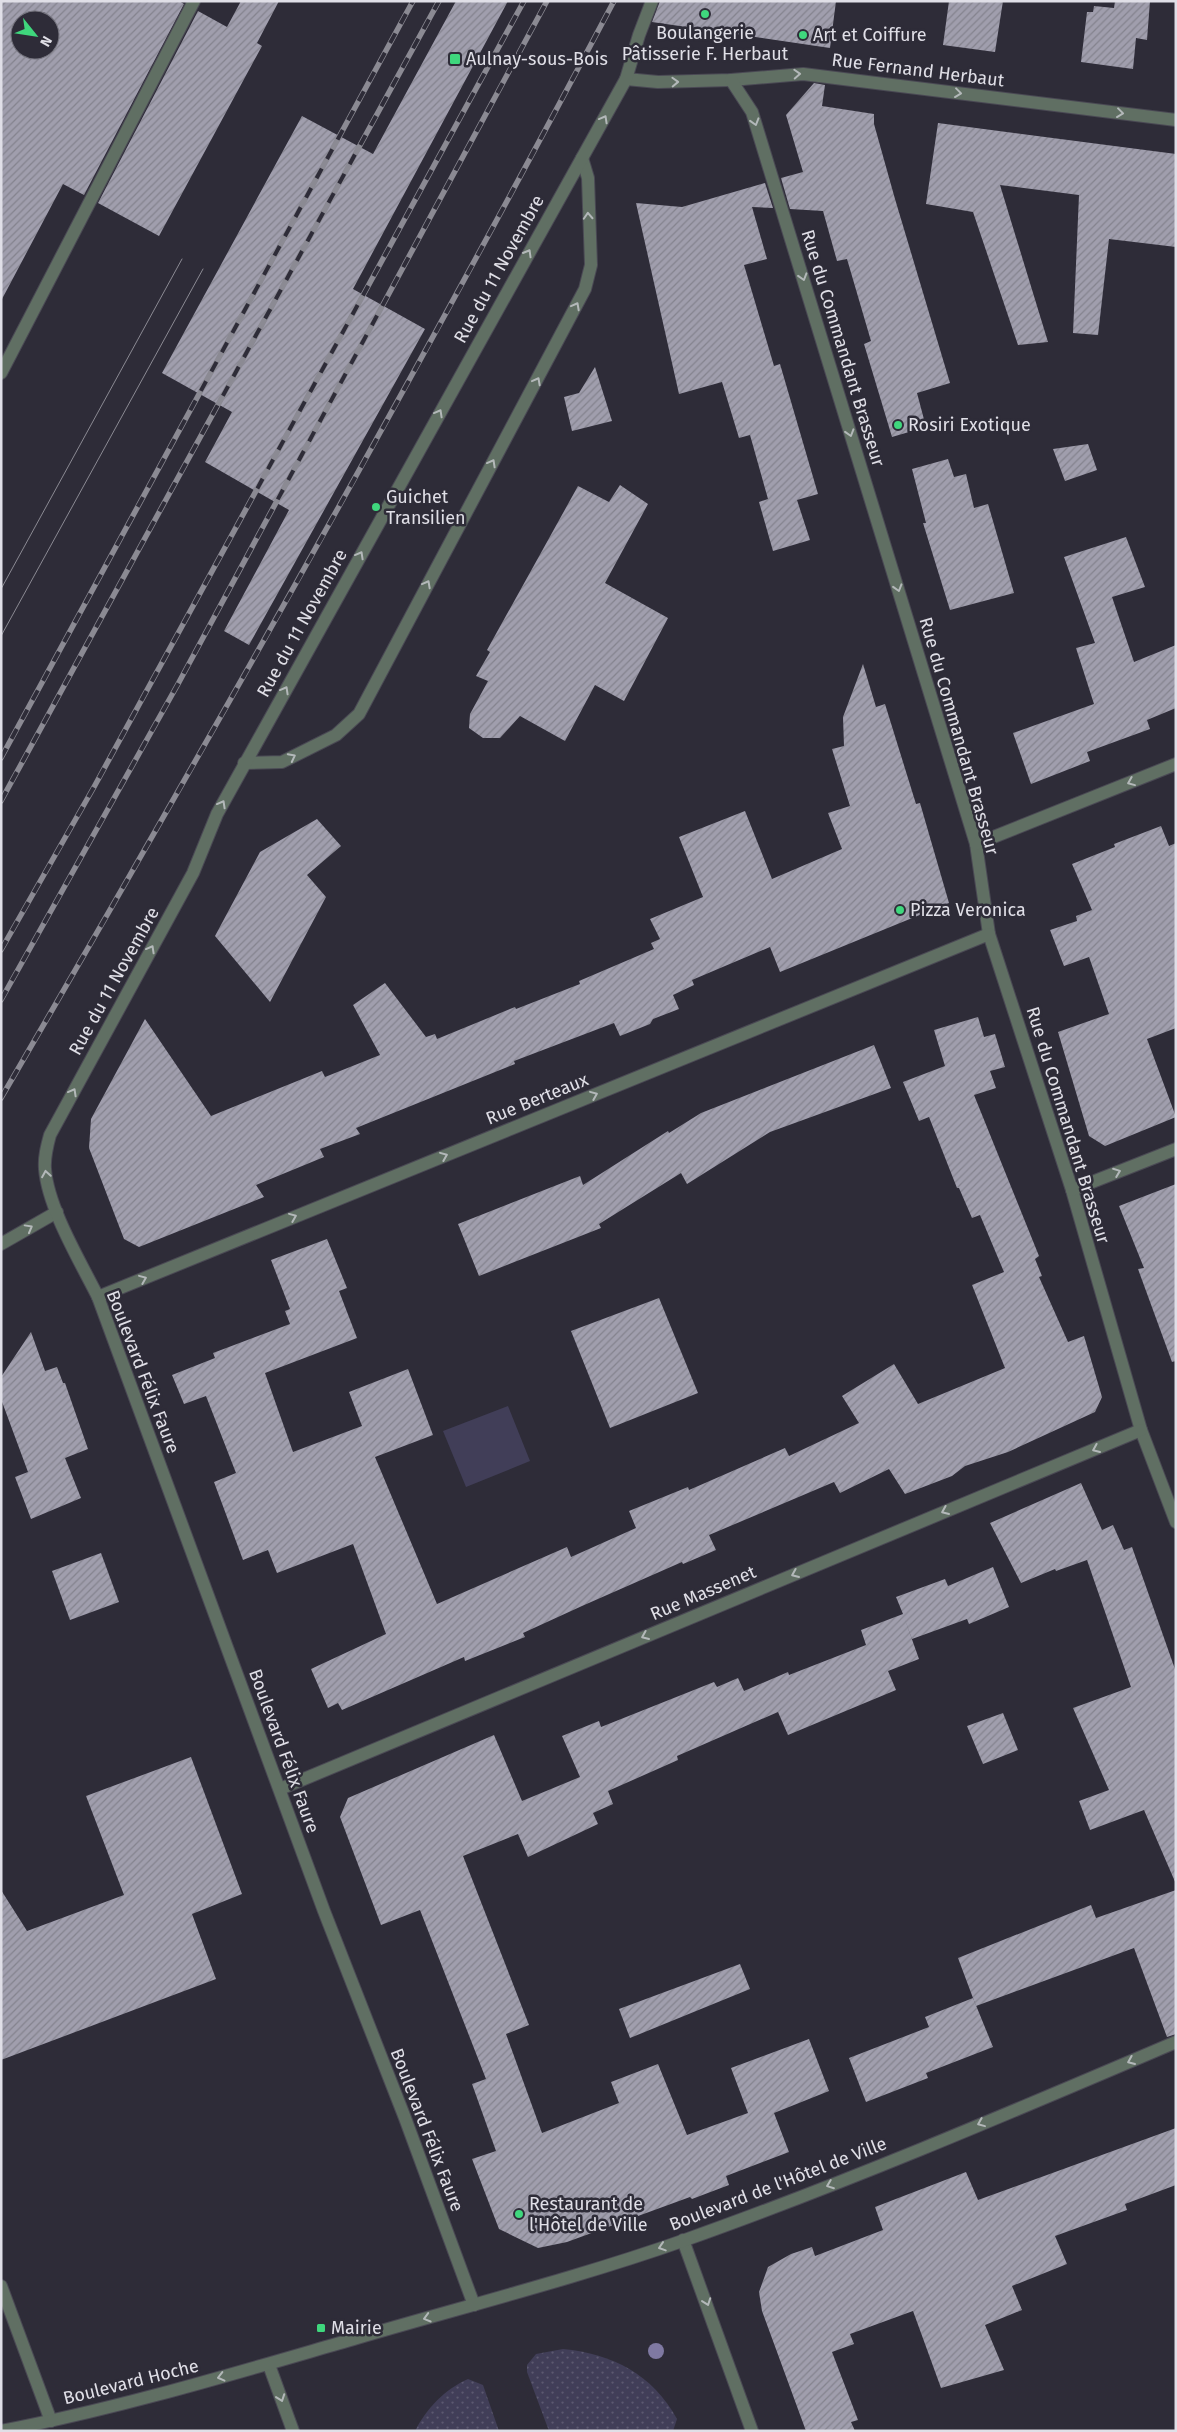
<svg xmlns="http://www.w3.org/2000/svg" width="1177" height="2432" font-family="'Fira Sans',sans-serif">
	<defs>
		<pattern id="grass-dots" width="8" height="8" patternUnits="userSpaceOnUse" patternTransform="scale(1.25)"><rect width="8" height="8" fill="#413e58"/><path d="M2 2h.1M6 6h.1" fill="none" stroke="#5c5970" stroke-width="1.8" stroke-linecap="round"/></pattern>
		<pattern id="building-hatch" width="6" height="6" patternUnits="userSpaceOnUse" patternTransform="scale(1.25)"><rect width="6" height="6" fill="#a09ead"/><path d="M-1 1l2-2M0 6l6-6M5 7l2-2" fill="none" stroke="#84838e"/></pattern>
	</defs>
	<rect width="100%" height="100%" fill="#2e2c38"/>
	<g fill="url(#grass-dots)">
		<path d="M563,2349C613,2354 652,2374 677,2419L673,2431H549L527,2372V2365L536,2354Z"/>
		<path d="M468,2379L483,2385L499,2431H415C426,2409 445,2389 468,2379Z"/>
	</g>
	<path fill="#413e58" d="M508,1406L530,1461L466,1487L443,1431Z"/>
	<g fill="url(#building-hatch)" fill-rule="evenodd">
		<path d="M1,1H179L184,4L84,195L63,184L1,301ZM20,20H50V50H20Z"/>
		<path d="M241,1H279L257,43L262,46L159,236L98,203L198,11L227,27Z"/>
		<path d="M456,1H508L353,289L425,329L249,645L224,631L289,510L205,462L232,412L162,373L302,116L373,154Z"/>
		<path d="M660,1H836L830,48L652,22Z"/>
		<path d="M949,1H1003L995,52L943,45Z"/>
		<path d="M1115,1H1150L1147,40L1136,38L1133,69L1081,62L1087,12H1093L1094,6L1114,8Z"/>
		<path d="M814,83L825,85L822,106L874,114V124L895,199L950,383L917,393L926,427L892,437L864,344L871,341L847,259L837,261L823,211L790,209L781,178L803,172L786,115Z"/>
		<path d="M938,123L1176,154V247L1109,239L1098,335L1073,333L1079,195L1000,185L1048,342L1018,345L973,212L926,204Z"/>
		<path d="M765,183L773,208L752,207L767,259L744,265L774,366L780,364L818,494L797,500L810,540L773,551L759,502L768,499L750,435L739,438L722,382L679,394L636,203L682,207Z"/>
		<path d="M595,367L612,421L572,431L564,397L579,393Z"/>
		<path d="M1088,444L1097,470L1065,481L1053,449Z"/>
		<path d="M948,459L954,477L966,474L974,508L988,504L1014,593L950,610L923,523H926L912,469Z"/>
		<path d="M620,485L648,504L605,583L668,618L624,701L595,685L565,741L520,716L500,738H483L469,728L470,714L488,681L476,676L490,652L487,650L578,486L609,502Z"/>
		<path d="M1126,537L1145,587L1112,597L1134,662L1176,645V708L1147,720L1150,729L1087,752L1090,761L1031,784L1013,733L1094,704L1076,648L1095,643L1064,557Z"/>
		<path d="M863,664L876,707L885,704L916,804L920,803L949,903L780,972L770,947L692,980L694,985L673,995L679,1009L653,1019L650,1024L620,1036L614,1023L514,1061L515,1064L356,1128L360,1134L320,1149L324,1157L256,1185L264,1197L139,1247L124,1239L89,1148L91,1119L145,1019L211,1116L322,1071L325,1077L380,1055L353,1005L385,983L426,1037L435,1034L437,1039L515,1007L516,1009L580,984L579,981L654,949L651,943L660,939L650,919L703,897L679,837L745,811L772,879L842,849L828,813L850,806L832,749L844,746L843,717Z"/>
		<path d="M317,819L341,846L307,875L326,897L270,1002L215,936L260,852Z"/>
		<path d="M1161,826L1169,846L1176,843V1028L1147,1039L1176,1117L1105,1146L1089,1136L1058,1032L1109,1014L1089,957L1064,966L1050,930L1077,921L1076,916L1092,910L1072,864L1115,847L1114,844Z"/>
		<path d="M978,1017L984,1037L995,1034L1005,1067L990,1071L996,1088L974,1095L1039,1256L1035,1259L1042,1276L1039,1277L1068,1342L1084,1336L1102,1397L1095,1412L1008,1452L965,1466L952,1476L905,1494L889,1469L840,1493L834,1482L709,1535L716,1550L683,1564L682,1562L582,1606L523,1633L525,1637L465,1661L464,1657L342,1710L338,1703L328,1708L311,1669L386,1634L353,1544L277,1573L268,1550L243,1560L214,1482L236,1473L206,1396L184,1404L172,1375L215,1358L213,1353L290,1324L285,1311L290,1309L271,1260L327,1239L347,1288L339,1291L357,1338L265,1373L293,1452L362,1426L349,1392L408,1369L433,1435L375,1457L437,1604L567,1547L571,1557L636,1528L629,1511L688,1487L689,1490L785,1448L789,1456L859,1423L842,1396L894,1364L918,1404L1005,1368L972,1285L1004,1272L980,1215L972,1218L959,1188H957L929,1117L919,1121L903,1082L945,1066L934,1030Z"/>
		<path d="M874,1045L891,1088L770,1132L687,1184L681,1173L599,1224L601,1228L479,1276L458,1224L580,1176L583,1185L668,1131L669,1133L701,1113Z"/>
		<path d="M1176,1184V1361L1172,1362L1138,1269L1144,1268L1119,1206Z"/>
		<path d="M659,1298L698,1393L610,1428L571,1331Z"/>
		<path d="M31,1332L45,1371L57,1367L63,1383H65L88,1449L65,1458L81,1498L31,1519L15,1477L28,1472L1,1399V1377Z"/>
		<path d="M1081,1483L1102,1530L1113,1525L1124,1550L1132,1547L1176,1672V1884L1144,1810L1090,1830L1079,1801L1109,1790L1073,1708L1131,1687L1087,1560L1056,1571L1055,1569L1021,1583L990,1523Z"/>
		<path d="M101,1553L119,1602L70,1620L52,1571Z"/>
		<path d="M993,1567L1009,1607L969,1624L967,1619L912,1639L904,1617L919,1659L888,1671L896,1690L788,1735L778,1712L677,1756L678,1760L608,1791L613,1804L593,1813L598,1824L528,1857L518,1834L463,1856L529,2025L506,2034L542,2133L619,2103L611,2082L658,2064L687,2135L748,2113L731,2068L809,2039L829,2091L774,2113L789,2152L726,2176L729,2185L692,2199L690,2197L567,2242L538,2248L499,2229L472,2159L496,2151L472,2084L486,2079L420,1910L381,1925L340,1817L348,1798L494,1735L522,1801L580,1777L562,1736L599,1721L601,1727L714,1682L717,1687L738,1678L744,1691L788,1672L789,1675L866,1645L861,1630L903,1614L896,1597L945,1579L948,1586Z"/>
		<path d="M1003,1713L1018,1750L983,1764L967,1726Z"/>
		<path d="M191,1757L242,1894L192,1914L216,1979L1,2060V1890L27,1931L124,1895L86,1796Z"/>
		<path d="M1176,1890V2034L1167,2037L1134,1948L976,2006L958,1958L1091,1905L1096,1918Z"/>
		<path d="M740,1964L750,1989L630,2038L619,2009Z"/>
		<path d="M973,1998L993,2047L926,2073L928,2078L866,2102L849,2058L929,2027L925,2017Z"/>
		<path d="M1176,2128V2185L1125,2204L1127,2210L1055,2236L1067,2264L1012,2286L1022,2310L985,2325L1004,2370L941,2388L913,2311L850,2334L854,2344L832,2352L858,2420L851,2422L855,2431H806L762,2311L759,2292L768,2267L791,2254L812,2247L815,2256L883,2230L875,2207L966,2172L978,2200Z"/>
	</g>
	<g fill="none" stroke-linecap="round" stroke-linejoin="round">
		<g stroke="#4a4954" stroke-width="14">
			<g id="minor">
				<path d="M626,79L658,82L731,80L803,74L1176,120"/>
				<path d="M731,80L752,112L976,844L989,934L1072,1190L1141,1430L1176,1522"/>
				<path d="M1,373L194,1"/>
				<path d="M244,763L282,762L336,735L359,714L585,289L591,265L588,178L582,158"/>
				<path d="M976,844L1176,764"/>
				<path d="M1072,1190L1176,1149"/>
				<path d="M1,1244L57,1212"/>
				<path d="M98,1297L989,934"/>
				<path d="M280,1789L1141,1430"/>
				<path d="M683,2240L752,2431"/>
				<path d="M1,2286L51,2421"/>
				<path d="M474,2305L405,2118L324,1911L98,1297C80,1261 48,1208 45,1169C44,1157 47,1146 50,1135L193,873L217,814L626,79L639,35L652,1"/>
				<path d="M269,2365L293,2431"/>
				<path d="M1,2431C121,2408 239,2372 357,2338C466,2306 577,2278 685,2240C851,2181 1014,2111 1176,2042"/>
			</g>
		</g>
		<use href="#minor" stroke="#606f63" stroke-width="12"/>
		<g stroke="#8b8a93" stroke-width="1">
			<path d="M1,589L182,259"/>
			<path d="M1,636L203,269"/>
		</g>
		<g stroke="#8b8a93" stroke-width="5.5">
			<g id="rail">
				<path d="M1,758L413,1"/>
				<path d="M1,801L439,1"/>
				<path d="M1,950L94,787L524,1"/>
				<path d="M1,1000L178,684L547,1"/>
				<path d="M1,1098C212,736 418,372 614,1"/>
			</g>
		</g>
		<use href="#rail" stroke="#2e2c38" stroke-width="4" stroke-dasharray="11" stroke-linecap="butt"/>
	</g>
	<circle fill="#7f79a2" cx="656" cy="2351" r="8"/>
	<defs><path id="oneway-chevron" d="M-2-3.5L2.5 0L-2 3.5" fill="none" stroke-width="1.6" stroke-linecap="round" stroke-linejoin="round" transform="scale(1.25)"/></defs>
	<g stroke="#b3b8b9">
		<use href="#oneway-chevron" transform="translate(797 74) rotate(-3)"/>
		<use href="#oneway-chevron" transform="translate(675 82) rotate(-2)"/>
		<use href="#oneway-chevron" transform="translate(958 93) rotate(7)"/>
		<use href="#oneway-chevron" transform="translate(1120 113) rotate(7)"/>
		<use href="#oneway-chevron" transform="translate(604 119) rotate(-61)"/>
		<use href="#oneway-chevron" transform="translate(755 122) rotate(73)"/>
		<use href="#oneway-chevron" transform="translate(588 216) rotate(-93)"/>
		<use href="#oneway-chevron" transform="translate(528 253) rotate(-60)"/>
		<use href="#oneway-chevron" transform="translate(803 277) rotate(73)"/>
		<use href="#oneway-chevron" transform="translate(576 306) rotate(-62)"/>
		<use href="#oneway-chevron" transform="translate(537 381) rotate(-62)"/>
		<use href="#oneway-chevron" transform="translate(439 413) rotate(-61)"/>
		<use href="#oneway-chevron" transform="translate(850 433) rotate(73)"/>
		<use href="#oneway-chevron" transform="translate(492 463) rotate(-61)"/>
		<use href="#oneway-chevron" transform="translate(360 555) rotate(-61)"/>
		<use href="#oneway-chevron" transform="translate(427 584) rotate(-62)"/>
		<use href="#oneway-chevron" transform="translate(898 588) rotate(73)"/>
		<use href="#oneway-chevron" transform="translate(285 690) rotate(-61)"/>
		<use href="#oneway-chevron" transform="translate(292 757) rotate(-27)"/>
		<use href="#oneway-chevron" transform="translate(1131 782) rotate(158)"/>
		<use href="#oneway-chevron" transform="translate(222 804) rotate(-61)"/>
		<use href="#oneway-chevron" transform="translate(151 949) rotate(-61)"/>
		<use href="#oneway-chevron" transform="translate(73 1092) rotate(-61)"/>
		<use href="#oneway-chevron" transform="translate(594 1095) rotate(-22)"/>
		<use href="#oneway-chevron" transform="translate(444 1156) rotate(-22)"/>
		<use href="#oneway-chevron" transform="translate(1117 1172) rotate(-21)"/>
		<use href="#oneway-chevron" transform="translate(46 1174) rotate(-99)"/>
		<use href="#oneway-chevron" transform="translate(293 1217) rotate(-22)"/>
		<use href="#oneway-chevron" transform="translate(29 1228) rotate(-29)"/>
		<use href="#oneway-chevron" transform="translate(143 1279) rotate(-22)"/>
		<use href="#oneway-chevron" transform="translate(1096 1449) rotate(157)"/>
		<use href="#oneway-chevron" transform="translate(945 1511) rotate(157)"/>
		<use href="#oneway-chevron" transform="translate(795 1574) rotate(157)"/>
		<use href="#oneway-chevron" transform="translate(645 1636) rotate(157)"/>
		<use href="#oneway-chevron" transform="translate(1131 2061) rotate(157)"/>
		<use href="#oneway-chevron" transform="translate(981 2123) rotate(158)"/>
		<use href="#oneway-chevron" transform="translate(830 2185) rotate(159)"/>
		<use href="#oneway-chevron" transform="translate(662 2247) rotate(162)"/>
		<use href="#oneway-chevron" transform="translate(707 2302) rotate(70)"/>
		<use href="#oneway-chevron" transform="translate(427 2318) rotate(164)"/>
		<use href="#oneway-chevron" transform="translate(221 2377) rotate(166)"/>
		<use href="#oneway-chevron" transform="translate(281 2398) rotate(70)"/>
	</g>
	<g fill="#3fd77d" stroke="#2e2c38" stroke-width="2">
		<circle cx="705" cy="14" r="5"/>
		<circle cx="803" cy="35" r="5"/>
		<rect x="449" y="53" width="12" height="12" rx="2.5"/>
		<circle cx="898" cy="425" r="5"/>
		<circle cx="376" cy="507" r="5"/>
		<circle cx="900" cy="910" r="5"/>
		<circle cx="519" cy="2214" r="5"/>
		<rect x="316" y="2323" width="10" height="10" rx="2.5"/>
	</g>
	<g text-anchor="middle" stroke-width="5" stroke-linejoin="round" paint-order="stroke">
		<g font-size="18" fill="#e0dfe7" stroke="#2e2c38" text-anchor="start">
			<text x="705" y="39" text-anchor="middle">Boulangerie<tspan x="705" dy="21">Pâtisserie F. Herbaut</tspan></text>
			<text x="813" y="41">Art et Coiffure</text>
			<text x="466" y="65">Aulnay-sous-Bois</text>
			<text x="908" y="431">Rosiri Exotique</text>
			<text x="386" y="503">Guichet<tspan x="386" dy="21">Transilien</tspan></text>
			<text x="910" y="916">Pizza Veronica</text>
			<text x="529" y="2210">Restaurant de<tspan x="529" dy="21">l'Hôtel de Ville</tspan></text>
			<text x="331" y="2334">Mairie</text>
		</g>
		<g font-size="18" fill="#e0dfe7" stroke="#2e2c38">
			<text transform="translate(918 70) rotate(7)" y="6">Rue Fernand Herbaut</text>
			<text transform="translate(499 269) rotate(-61)" y="6">Rue du 11 Novembre</text>
			<text transform="translate(843 348) rotate(73)" y="6">Rue du Commandant Brasseur</text>
			<text transform="translate(302 623) rotate(-61)" y="6">Rue du 11 Novembre</text>
			<text transform="translate(959 736) rotate(74)" y="6">Rue du Commandant Brasseur</text>
			<text transform="translate(114 981) rotate(-61)" y="6">Rue du 11 Novembre</text>
			<text transform="translate(537 1099) rotate(-22)" y="6">Rue Berteaux</text>
			<text transform="translate(1068 1125) rotate(73)" y="6">Rue du Commandant Brasseur</text>
			<text transform="translate(143 1372) rotate(69)" y="6">Boulevard Félix Faure</text>
			<text transform="translate(703 1593) rotate(-23)" y="6">Rue Massenet</text>
			<text transform="translate(284 1751) rotate(70)" y="6">Boulevard Félix Faure</text>
			<text transform="translate(427 2130) rotate(69)" y="6">Boulevard Félix Faure</text>
			<text transform="translate(778 2184) rotate(-21)" y="6">Boulevard de l'Hôtel de Ville</text>
			<text transform="translate(131 2382) rotate(-14)" y="6">Boulevard Hoche</text>
		</g>
	</g>
	<rect width="1177" height="2432" fill="none" stroke="#e0dfe7" stroke-width="5"/>
	<g transform="translate(35 35) rotate(120)"><circle r="24" fill="#2e2c38" stroke="#75747e"/>
	<path d="M0-4L9 19L0 12L-9 19Z" fill="#3fd77d"/>
	<text y="-8" font-size="14" font-weight="bold" text-anchor="middle" fill="#e0dfe7">N</text>
	</g>
</svg>
